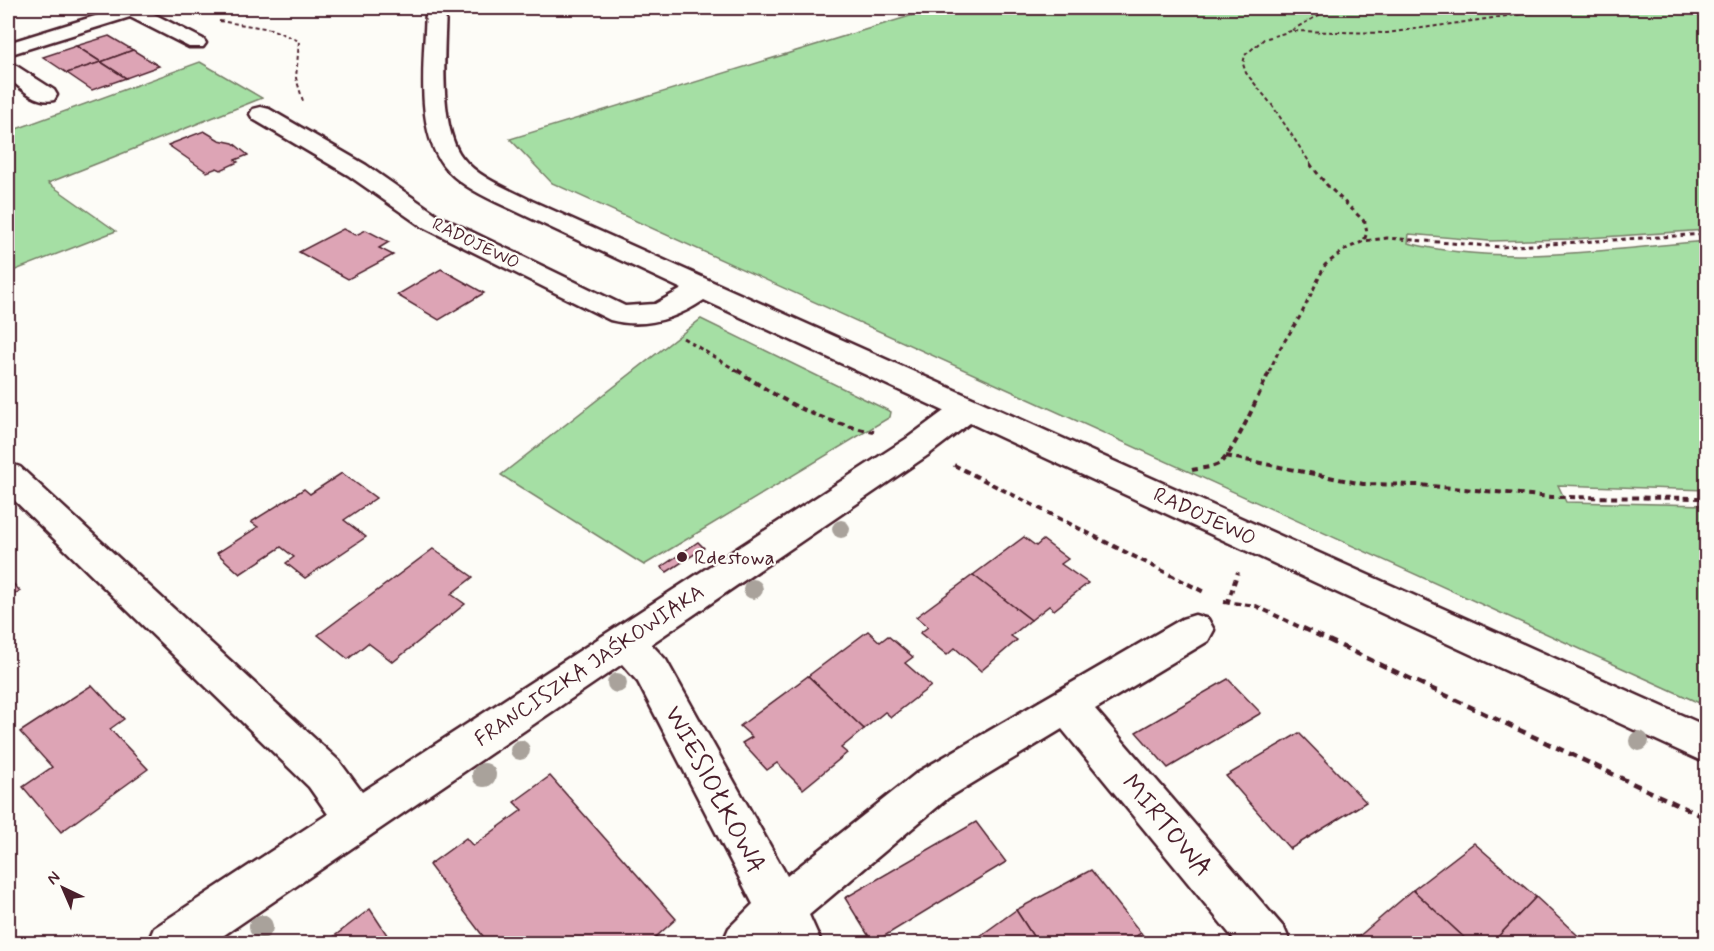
<svg xmlns="http://www.w3.org/2000/svg" width="1714" height="951" font-family="Mynerve,sans-serif">
	<rect width="100%" height="100%" fill="#fdfcf7"/>
	<filter id="ink" filterUnits="userSpaceOnUse"><feTurbulence type="fractalNoise" baseFrequency=".0167" numOctaves="2"/><feDisplacementMap in="SourceGraphic" scale="12" xChannelSelector="R" yChannelSelector="G"/><feConvolveMatrix kernelMatrix="1 2 1 2 8 2 1 2 1" color-interpolation-filters="sRGB"/></filter>
	<g filter="url(#ink)">
		<g fill="#a5dfa4" stroke="#787f68" stroke-width="1.5">
			<path d="M936,8H1706V230L1573,239L1489,241L1409,234L1408,243C1504,267 1608,249 1706,241V490L1558,485L1566,502L1706,505V706L552,183L510,139Z"/>
			<path d="M200,62L262,98L48,183L116,231L8,273V132Z"/>
			<path d="M701,319L891,412L890,417L644,565L501,475Z"/>
		</g>
		<g fill="#dda4b5" stroke="#4a1f2b" stroke-width="1.5">
			<path d="M109,36L133,50L101,62L76,46Z"/>
			<path d="M76,46L101,62L67,73L43,57Z"/>
			<path d="M133,50L159,66L126,78L101,62Z"/>
			<path d="M101,62L126,78L92,90L67,73Z"/>
			<path d="M204,131L219,140L233,143L248,155L235,160L238,162L221,170L217,168L207,172L168,145Z"/>
			<path d="M343,229L356,235L366,230L389,242L379,248L393,255L348,279L299,252Z"/>
			<path d="M441,269L484,293L439,320L397,295Z"/>
			<path d="M342,473L376,498L344,520L366,537L305,578L286,563L294,557L281,547L240,574L217,553L258,527L251,522L304,489L310,494Z"/>
			<path d="M1024,537L1036,546L1043,540L1068,559L1061,564L1088,583L1054,610L1049,606L1031,620L973,575Z"/>
			<path d="M698,542L704,548L667,572L661,567Z"/>
			<path d="M433,549L473,577L451,594L465,604L393,662L368,643L348,659L318,635Z"/>
			<path d="M973,575L1031,620L1011,636L1017,640L981,671L955,648L947,655L920,633L928,627L916,617Z"/>
			<path d="M8,578L20,591L8,598Z"/>
			<path d="M868,631L880,642L888,636L913,657L905,663L931,686L891,717L885,712L864,729L808,676Z"/>
			<path d="M808,676L864,729L841,748L847,753L803,789L777,763L767,770L742,743L752,737L740,726Z"/>
			<path d="M1228,679L1261,713L1168,768L1136,732Z"/>
			<path d="M92,685L124,719L110,729L148,769L61,832L23,787L52,767L20,732Z"/>
			<path d="M1299,733L1366,802L1290,849L1226,776Z"/>
			<path d="M550,776L676,919L648,944H489L429,865L466,838L473,846L522,810L514,802Z"/>
			<path d="M976,822L1006,862L873,943L845,898Z"/>
			<path d="M1474,843L1536,897L1491,944H1471L1413,890Z"/>
			<path d="M1091,870L1141,933L1125,944H1038L1016,910Z"/>
			<path d="M1413,890L1471,944H1362L1357,938Z"/>
			<path d="M1536,897L1587,944H1491Z"/>
			<path d="M370,909L393,944H330L328,941Z"/>
			<path d="M1016,910L1038,944H969Z"/>
			<path d="M1141,933L1150,944H1125Z"/>
		</g>
		<g fill="none" stroke-linecap="round" stroke-linejoin="round">
			<g stroke="#4a1f2b" stroke-width="5">
				<g id="minor">
					<path d="M121,8H149L148,11L203,39L206,43L203,47H189L130,17L8,55V43Z"/>
					<path d="M426,8H446C445,46 438,126 462,157C478,178 509,189 532,201L1706,726V763L970,423L928,455L651,644L666,660L787,876L918,772L1182,619L1195,615L1208,619L1214,630L1208,641L1095,709L1284,928L1291,944H1238L1062,729L948,798L809,915L822,944H722L729,928L753,904L638,682L622,664L211,944H147L154,928L328,814L309,787L8,494V463L20,467L339,761L362,792L906,439L944,411L704,300C676,319 644,329 610,320L421,226L348,175L253,119L250,114L253,109L261,107L269,109L366,165L439,216L625,306L655,304L682,289L496,202C477,193 456,182 443,165C414,126 425,55 426,8Z"/>
					<path d="M8,63L15,65L54,90L57,95L54,100C36,104 21,88 8,78Z"/>
				</g>
			</g>
			<g stroke="#4a1f2b" stroke-width="2" stroke-dasharray="4 3" stroke-linecap="butt">
				<path d="M219,21L271,29L299,41L296,78L303,101"/>
				<path d="M1292,30L1319,15L1325,8"/>
				<path d="M1312,166L1272,105L1246,73L1243,64L1245,55L1264,39L1291,31L1387,33L1564,8"/>
			</g>
			<g stroke="#4a1f2b" stroke-width="3" stroke-dasharray="4.5 4" stroke-linecap="butt">
				<path d="M1310,164L1326,184L1365,222L1367,232L1364,241"/>
				<path d="M683,338L739,372"/>
				<path d="M1269,372L1279,350L1301,315L1325,265L1346,249L1364,241L1387,238L1501,247L1706,234"/>
			</g>
			<g stroke="#4a1f2b" stroke-width="4" stroke-dasharray="6 4.5" stroke-linecap="butt">
				<path d="M737,370C782,401 819,422 874,432"/>
				<path d="M1226,456L1363,484L1419,485L1552,497L1706,498"/>
				<path d="M954,465L1204,592"/>
				<path d="M1192,470C1200,468 1213,468 1220,463C1236,450 1260,391 1270,370"/>
				<path d="M1224,602L1256,606L1306,630"/>
				<path d="M1227,604L1238,572"/>
			</g>
			<path stroke="#4a1f2b" stroke-width="4.5" stroke-dasharray="8 6" stroke-linecap="butt" d="M1303,628L1706,818"/>
			<use href="#minor" fill="#fdfcf7" fill-rule="evenodd"/>
		</g>
		<g fill="#a9a29b">
			<circle cx="841" cy="529" r="9"/>
			<circle cx="753" cy="589" r="10"/>
			<circle cx="617" cy="683" r="10"/>
			<circle cx="1639" cy="741" r="10"/>
			<circle cx="520" cy="750" r="10"/>
			<circle cx="484" cy="775" r="12"/>
			<circle cx="261" cy="927" r="12"/>
		</g>
	</g>
	<circle fill="#4a1f2b" stroke="#fdfcf7" stroke-width="2" cx="682" cy="557" r="6"/>
	<g text-anchor="middle" stroke-width="4.5" stroke-linejoin="round" paint-order="stroke">
		<g font-size="18" fill="#4a1f2b" stroke="#fdfcf7">
			<text transform="translate(476 243) rotate(26)" y="6">RADOJEWO</text>
		</g>
		<g font-size="21" fill="#4a1f2b" stroke="#fdfcf7">
			<text transform="translate(1205 516) rotate(25)" y="7">RADOJEWO</text>
			<text transform="translate(589 665) rotate(-34)" y="7">FRANCISZKA JAŚKOWIAKA</text>
		</g>
		<g font-size="21" fill="#4a1f2b" stroke="#fdfcf7" text-anchor="start">
			<text x="694" y="564">Rdestowa</text>
		</g>
		<g font-size="26" fill="#4a1f2b" stroke="#fdfcf7">
			<text transform="translate(716 789) rotate(62)" y="9">WIESIOŁKOWA</text>
			<text transform="translate(1168 825) rotate(50)" y="9">MIRTOWA</text>
		</g>
	</g>
	<rect width="1714" height="951" fill="none" stroke="#fdfcf7" stroke-width="30"/>
	<rect x="15" y="15" width="1684" height="921" fill="none" stroke="#4a1f2b" stroke-width="2" filter="url(#ink)"/>
	<g transform="translate(63 888) rotate(316)" stroke="#fdfcf7" stroke-width="4.5" paint-order="stroke">
	<path d="M0-4.5L10 22L0 15L-10 22Z" fill="#4a1f2b"/>
	<text y="-9" font-size="16" font-weight="bold" text-anchor="middle" fill="#4a1f2b">N</text>
	</g>
</svg>
